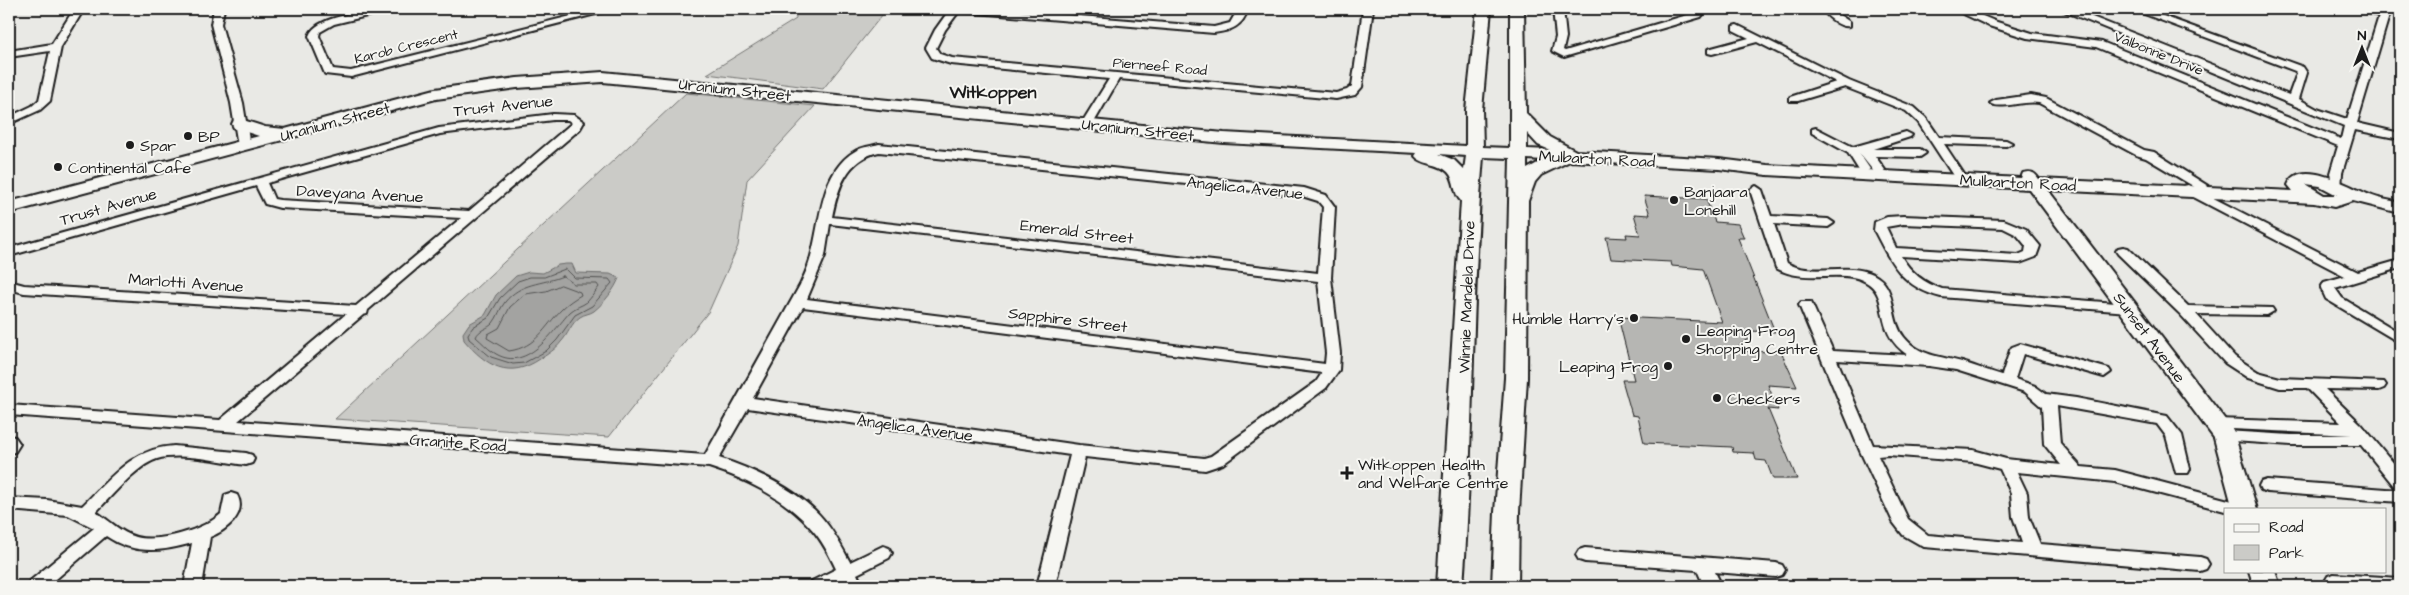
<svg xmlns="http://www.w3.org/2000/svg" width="2409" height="595" font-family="'Architects Daughter',sans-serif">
	<rect width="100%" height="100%" fill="#e9e9e5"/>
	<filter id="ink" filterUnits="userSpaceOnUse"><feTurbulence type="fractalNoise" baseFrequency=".02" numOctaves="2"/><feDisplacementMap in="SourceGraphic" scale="10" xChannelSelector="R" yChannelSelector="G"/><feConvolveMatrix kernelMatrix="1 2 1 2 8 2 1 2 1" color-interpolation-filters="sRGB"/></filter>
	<g filter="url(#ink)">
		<g fill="#cbcbc7" stroke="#747472">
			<path d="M795,9H887L823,89L707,74L796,19Z"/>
			<path d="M686,93L815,106L747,180L738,246L709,311L609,437L335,419Z"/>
		</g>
		<path fill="#a3a3a1" stroke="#6d6d6c" d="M566,264H572L576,273L610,274L619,278C615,289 604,303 594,311C590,314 584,314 580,317C571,323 568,335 561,342C556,349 548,354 540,359C509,380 486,366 464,340L463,333L469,324L485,315L496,295L516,276L529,272L543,273L558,265Z"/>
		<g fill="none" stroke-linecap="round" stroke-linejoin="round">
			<g stroke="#525251" stroke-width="1">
				<path d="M566,269L575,278L609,279L612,283L592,306L575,315L557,340L546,351L524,363L513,364L491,357L469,339L468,334L473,327L488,318L500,298L518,281L530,277H544Z"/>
				<path d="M563,276L574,284H597L599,287C595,292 591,298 587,302C582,306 575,307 570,312C552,332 526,375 493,352C487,348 482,342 476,337C479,329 488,329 493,323C498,317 500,308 505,302C521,282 541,285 563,276Z"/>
				<path d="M561,285L580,292L581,295C574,299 568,303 562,309C544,327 537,347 509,351L487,338L488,334L499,328L510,307L525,294L546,291Z"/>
			</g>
		</g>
		<path fill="#b6b6b3" stroke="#1c1c1c" d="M1644,196L1706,199L1715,222L1738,224L1744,238H1738L1775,332L1749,331L1752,337L1731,351L1781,352L1797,387L1768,385L1778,410L1768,409L1797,479H1773L1766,461L1756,460L1754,453L1733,452L1732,447L1644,443L1638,416L1632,415L1622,380H1634L1618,317L1722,322L1703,269L1672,266L1671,262L1611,259L1606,237L1627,238L1626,234L1640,235L1634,214L1650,215Z"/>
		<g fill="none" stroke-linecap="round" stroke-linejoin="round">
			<g stroke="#1c1c1c" stroke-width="4">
				<g id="street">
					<path d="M74,9H84L61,47L50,101L40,110L9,124V117L32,106L39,100L50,51L9,57V51L52,44Z"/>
					<path d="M214,9H224L221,24L243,103L250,146L244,149L238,146L231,103L211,24Z"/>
					<path d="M379,9H396L334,24L320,32L319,36L333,69L351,71L599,9H615L351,77L325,74L309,36C316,16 360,13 379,9Z"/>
					<path d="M950,9H996L1214,27L1230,23L1238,9H1248C1243,26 1231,31 1214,33L964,12L960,10L945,30L936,48L940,54L952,58L1336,93L1347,90L1352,86L1363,9H1373L1362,87L1355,95L1336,99L1119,79L1093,124L1087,127L1081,124L1109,79L951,64L932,58L926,48L935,30Z"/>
					<path d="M1553,9H1563L1566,37L1563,50L1565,51L1694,13L1692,9H1702L1705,12L1701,17L1564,57L1552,51L1556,37Z"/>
					<path d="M1827,9H1837L1835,12L1850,22V26C1841,28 1830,19 1824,12Z"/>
					<path d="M1953,9H1966L1997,22L2032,33L2102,42L2341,139L2344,126L2059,9H2072L2289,95L2297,73L2295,71L2131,9H2144L2303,67L2307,73L2299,99L2317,109L2347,119L2379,16L2355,9H2391L2357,123L2400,133V139L2355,130L2342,173L2341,190H2333L2330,173L2338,146L2096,47L2027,38L1989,26Z"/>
					<path d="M1737,25L1849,81L1914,107L1926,118L1939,137L2006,140L2012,143L2006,146L1944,144L1964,174L1962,177H1954L1918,122L1906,111L1845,87L1798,101H1790V97L1836,82L1757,42L1712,54L1708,53V49L1749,38L1733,30V26Z"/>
					<path d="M2031,95L2046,98L2144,150L2154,152L2208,186L2206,189H2198L2146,158L2136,155L2039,103C2026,100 1998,110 1990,103L1996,100Z"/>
					<path d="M553,114L574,115L584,122L580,129L368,310L367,314L363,315L238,421L705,455L800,285C804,276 809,266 811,256C821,221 820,170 857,150C863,147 872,146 879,144L1304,188L1326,195L1335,207L1331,278L1340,353L1339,370L1326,388L1223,464L1205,470L1085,457L1055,586H1037L1070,455L748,408L719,458C755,470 799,490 823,519C834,532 842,547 850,562L883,546L889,548L892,553L889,558L857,574L863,586H845L843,581L833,586H809L812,581L836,569C829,554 821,538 809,526C784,498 744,478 709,467L9,415V405L220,420L346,314L24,293L9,289V281L24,285L356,306L461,218L280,208L265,204L256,186L9,256V248L439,128ZM553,120H568L572,123L469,211L280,200L274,199L267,183L440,134ZM879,152L1302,196L1318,201L1323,207L1318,273L832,217C838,187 847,159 879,152ZM830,224L1318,281L1326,353L1325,364L807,299L825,256ZM803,307L1322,373L1316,382L1211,456L1204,458L1079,445L753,398Z"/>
					<path d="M1816,128L1853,147L1906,132L1912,135L1910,137L1873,149H1920L1926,153L1920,157L1875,156L1885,170L1879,174L1875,173L1859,153L1870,169L1864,173L1860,172L1848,153L1812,133V129Z"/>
					<path d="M2188,185L2358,272L2400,260V268L2335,288L2342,298L2400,333V343L2326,299L2321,288L2324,282L2345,276L2184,192L2182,189L2184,186Z"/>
					<path d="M1756,186L1762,190L1771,216L1828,219L1834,223L1828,227L1774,224L1787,263C1813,278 1845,261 1873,274C1899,287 1888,317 1904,337C1919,356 1940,356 1962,362C1975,366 1988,371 2002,375L2010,350L2012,347L2020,344L2109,369L2111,372L2104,377L2023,354L2015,379L2035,386L2046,394L2076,398L2167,416L2182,435L2190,469L2188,473H2176L2166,436L2157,424L2057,406L2060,443L2081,467L2115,470L2240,503L2246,505L2248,509H2225V511L2115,482L2017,472L2027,493L2029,517L2040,544L2200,557L2206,559L2209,564L2206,569L2200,571L1924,547L1903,535L1893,522L1860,451L1799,305L1801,302H1811L1833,351L1908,355C1873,332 1890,299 1869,284C1845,266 1807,286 1776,268L1750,190ZM1837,360L1929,366L1956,370L2025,392L2042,407L2044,444L2061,465L2006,459L1973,450L1873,445ZM1888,455L1973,462L2000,469L2011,493L2013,517L2022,543L1928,535L1908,519L1878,456Z"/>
					<path d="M1903,216L2004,220L2026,229L2040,246L2036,257L2020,263L1901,256C1911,273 1924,283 1942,289L2128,304L2135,308L2128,312L1941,297C1902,287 1891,263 1874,230L1875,222L1887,217ZM1903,224L2003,228L2017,235L2026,246L2025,252L2018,255L1896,248L1886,227Z"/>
					<path d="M2123,247L2128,248L2188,306L2272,308L2274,311L2267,315L2196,314L2235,357L2258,372L2280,378L2384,382L2386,385L2384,388L2379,390L2325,389L2362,425L2400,471V488L2394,486L2361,445H2291L2219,440L2217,436L2219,432L2225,431L2291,435H2352L2211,428L2208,424L2211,420L2216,419L2341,423L2307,388H2280L2248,378L2225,363L2179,313L2118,254L2116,251L2118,248Z"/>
					<path d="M9,436L15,437L20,444L15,452L9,453Z"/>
					<path d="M174,446L246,453L252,455L254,459L252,463L246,465C221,462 181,452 157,459C137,465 111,497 96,512C109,520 121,533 136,537C160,543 203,530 221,514L225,495L231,493L237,495C248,514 225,531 210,537L202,586H184L192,543C161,552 134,555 106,536L48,586H27L30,581L94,528L68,515L9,510V498L47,500L82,506C110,479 132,448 174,446Z"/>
					<path d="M2267,480L2400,490V502L2267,492L2261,490L2259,486L2261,482Z"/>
					<path d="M1585,548L1776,563L1782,565L1785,570L1782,575L1776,577L1715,572L1722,586H1704L1697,570L1585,562L1579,560L1576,555L1579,550Z"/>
					<path d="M2334,574L2400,578V586H2328L2325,581L2328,576Z"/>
				</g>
			</g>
			<g stroke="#1c1c1c" stroke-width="4">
				<g id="secondary">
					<path d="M1477,9H1491L1482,110L1483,147L1510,148V9H1524L1526,113L1550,137L1576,151L1719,159L1767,165L2021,178L2023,173C2031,171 2034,172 2039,179L2293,191L2288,185C2300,156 2351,188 2370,195C2379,199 2390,200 2400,203V213L2353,201L2334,207L2314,203L2048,190L2233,430L2257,509H2233L2214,438L2029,189L1767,175L1719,169L1570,161L1541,175L1535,182L1528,201L1527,378L1519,512L1518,586H1492L1495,512L1505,378L1510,158L1483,157C1471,299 1474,443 1463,586H1437L1461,201C1453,194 1456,180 1448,172C1439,163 1422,165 1415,156L1417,153L1224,143L603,82L517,88L436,99L9,213V202L259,136L234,128L232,124L234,120L240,119L265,127L285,129L435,89L517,78L603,72L1224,133L1466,146V110ZM1527,133L1538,145L1550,150L1527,149ZM1439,154L1466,156L1464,170L1454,160ZM1527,159L1543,160L1527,169ZM2306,184L2320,186L2337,195H2324Z"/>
					<path d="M2249,571H2275L2280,586H2254Z"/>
				</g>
			</g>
			<use href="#street" fill="#f6f6f2" fill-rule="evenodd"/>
			<use href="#secondary" fill="#f6f6f2" fill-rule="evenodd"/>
		</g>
	</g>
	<g fill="#1c1c1c" stroke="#f6f6f2" stroke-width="2">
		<circle cx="188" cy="136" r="5"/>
		<circle cx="130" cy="145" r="5"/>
		<circle cx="58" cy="167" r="5"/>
		<circle cx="1674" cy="200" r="5"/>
		<circle cx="1634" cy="318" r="5"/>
		<circle cx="1686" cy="339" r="5"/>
		<circle cx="1668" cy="366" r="5"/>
		<circle cx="1717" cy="398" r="5"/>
		<path d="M1344.5 465.5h5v5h5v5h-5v5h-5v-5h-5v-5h5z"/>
	</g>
	<g text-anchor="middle" stroke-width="4" stroke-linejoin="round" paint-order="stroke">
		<g font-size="14" fill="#1c1c1c" stroke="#f6f6f2">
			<text transform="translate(406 46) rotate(-14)" y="5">Karob Crescent</text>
			<text transform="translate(2159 53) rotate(22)" y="5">Valbonne Drive</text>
			<text transform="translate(1160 66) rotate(5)" y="5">Pierneef Road</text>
		</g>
		<g font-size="16" fill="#1c1c1c" stroke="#f6f6f2">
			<text transform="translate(735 89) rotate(6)" y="6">Uranium Street</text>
			<text transform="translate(503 105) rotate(-6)" y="6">Trust Avenue</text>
			<text transform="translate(335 121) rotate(-15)" y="6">Uranium Street</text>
			<text transform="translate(1138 129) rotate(6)" y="6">Uranium Street</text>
			<text transform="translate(1597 158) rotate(3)" y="6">Mulbarton Road</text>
			<text transform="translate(2018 182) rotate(3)" y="6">Mulbarton Road</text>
			<text transform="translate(1245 187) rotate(6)" y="6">Angelica Avenue</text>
			<text transform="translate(360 193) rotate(3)" y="6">Daveyana Avenue</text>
			<text transform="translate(108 206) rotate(-16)" y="6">Trust Avenue</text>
			<text transform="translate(1077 231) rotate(7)" y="6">Emerald Street</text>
			<text transform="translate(186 282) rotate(4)" y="6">Marlotti Avenue</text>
			<text transform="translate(1466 297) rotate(-88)" y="6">Winnie Mandela Drive</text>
			<text transform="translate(1068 319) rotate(7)" y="6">Sapphire Street</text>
			<text transform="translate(2150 337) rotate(53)" y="6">Sunset Avenue</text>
			<text transform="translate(915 427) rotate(8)" y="6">Angelica Avenue</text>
			<text transform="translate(458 442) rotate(4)" y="6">Granite Road</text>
		</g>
		<g font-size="16" fill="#1c1c1c" stroke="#f6f6f2" text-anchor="start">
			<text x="198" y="142">BP</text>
			<text x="140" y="151">Spar</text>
			<text x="68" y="173">Continental Cafe</text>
			<text x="1684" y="197">Banjaara<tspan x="1684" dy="18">Lonehill</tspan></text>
			<text x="1624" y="324" text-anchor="end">Humble Harry's</text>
			<text x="1696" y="336">Leaping Frog<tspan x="1696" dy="18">Shopping Centre</tspan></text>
			<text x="1658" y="372" text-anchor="end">Leaping Frog</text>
			<text x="1727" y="404">Checkers</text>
			<text x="1358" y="470">Witkoppen Health<tspan x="1358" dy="18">and Welfare Centre</tspan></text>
		</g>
		<g font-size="18" font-weight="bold" fill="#1c1c1c" stroke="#f6f6f2">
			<text x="993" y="98">Witkoppen</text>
		</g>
	</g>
	<rect width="2409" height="595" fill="none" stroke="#f6f6f2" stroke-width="30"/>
	<rect x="15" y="15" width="2379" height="565" fill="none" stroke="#1c1c1c" stroke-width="2" filter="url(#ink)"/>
	<rect x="2224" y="508" width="162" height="65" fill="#f6f6f2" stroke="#9f9f9c"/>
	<rect x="2234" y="524" width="25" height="8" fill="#f6f6f2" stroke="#9f9f9c"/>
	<text x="2269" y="532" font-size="15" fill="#1c1c1c">Road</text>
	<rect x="2234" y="545" width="25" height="15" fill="#cbcbc7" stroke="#9f9f9c"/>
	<text x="2269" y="558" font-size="15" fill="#1c1c1c">Park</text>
	<g transform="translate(2362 48)" stroke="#f6f6f2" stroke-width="4" paint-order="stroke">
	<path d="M0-4L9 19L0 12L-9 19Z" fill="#1c1c1c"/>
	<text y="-8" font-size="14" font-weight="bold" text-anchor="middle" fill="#1c1c1c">N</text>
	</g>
</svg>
